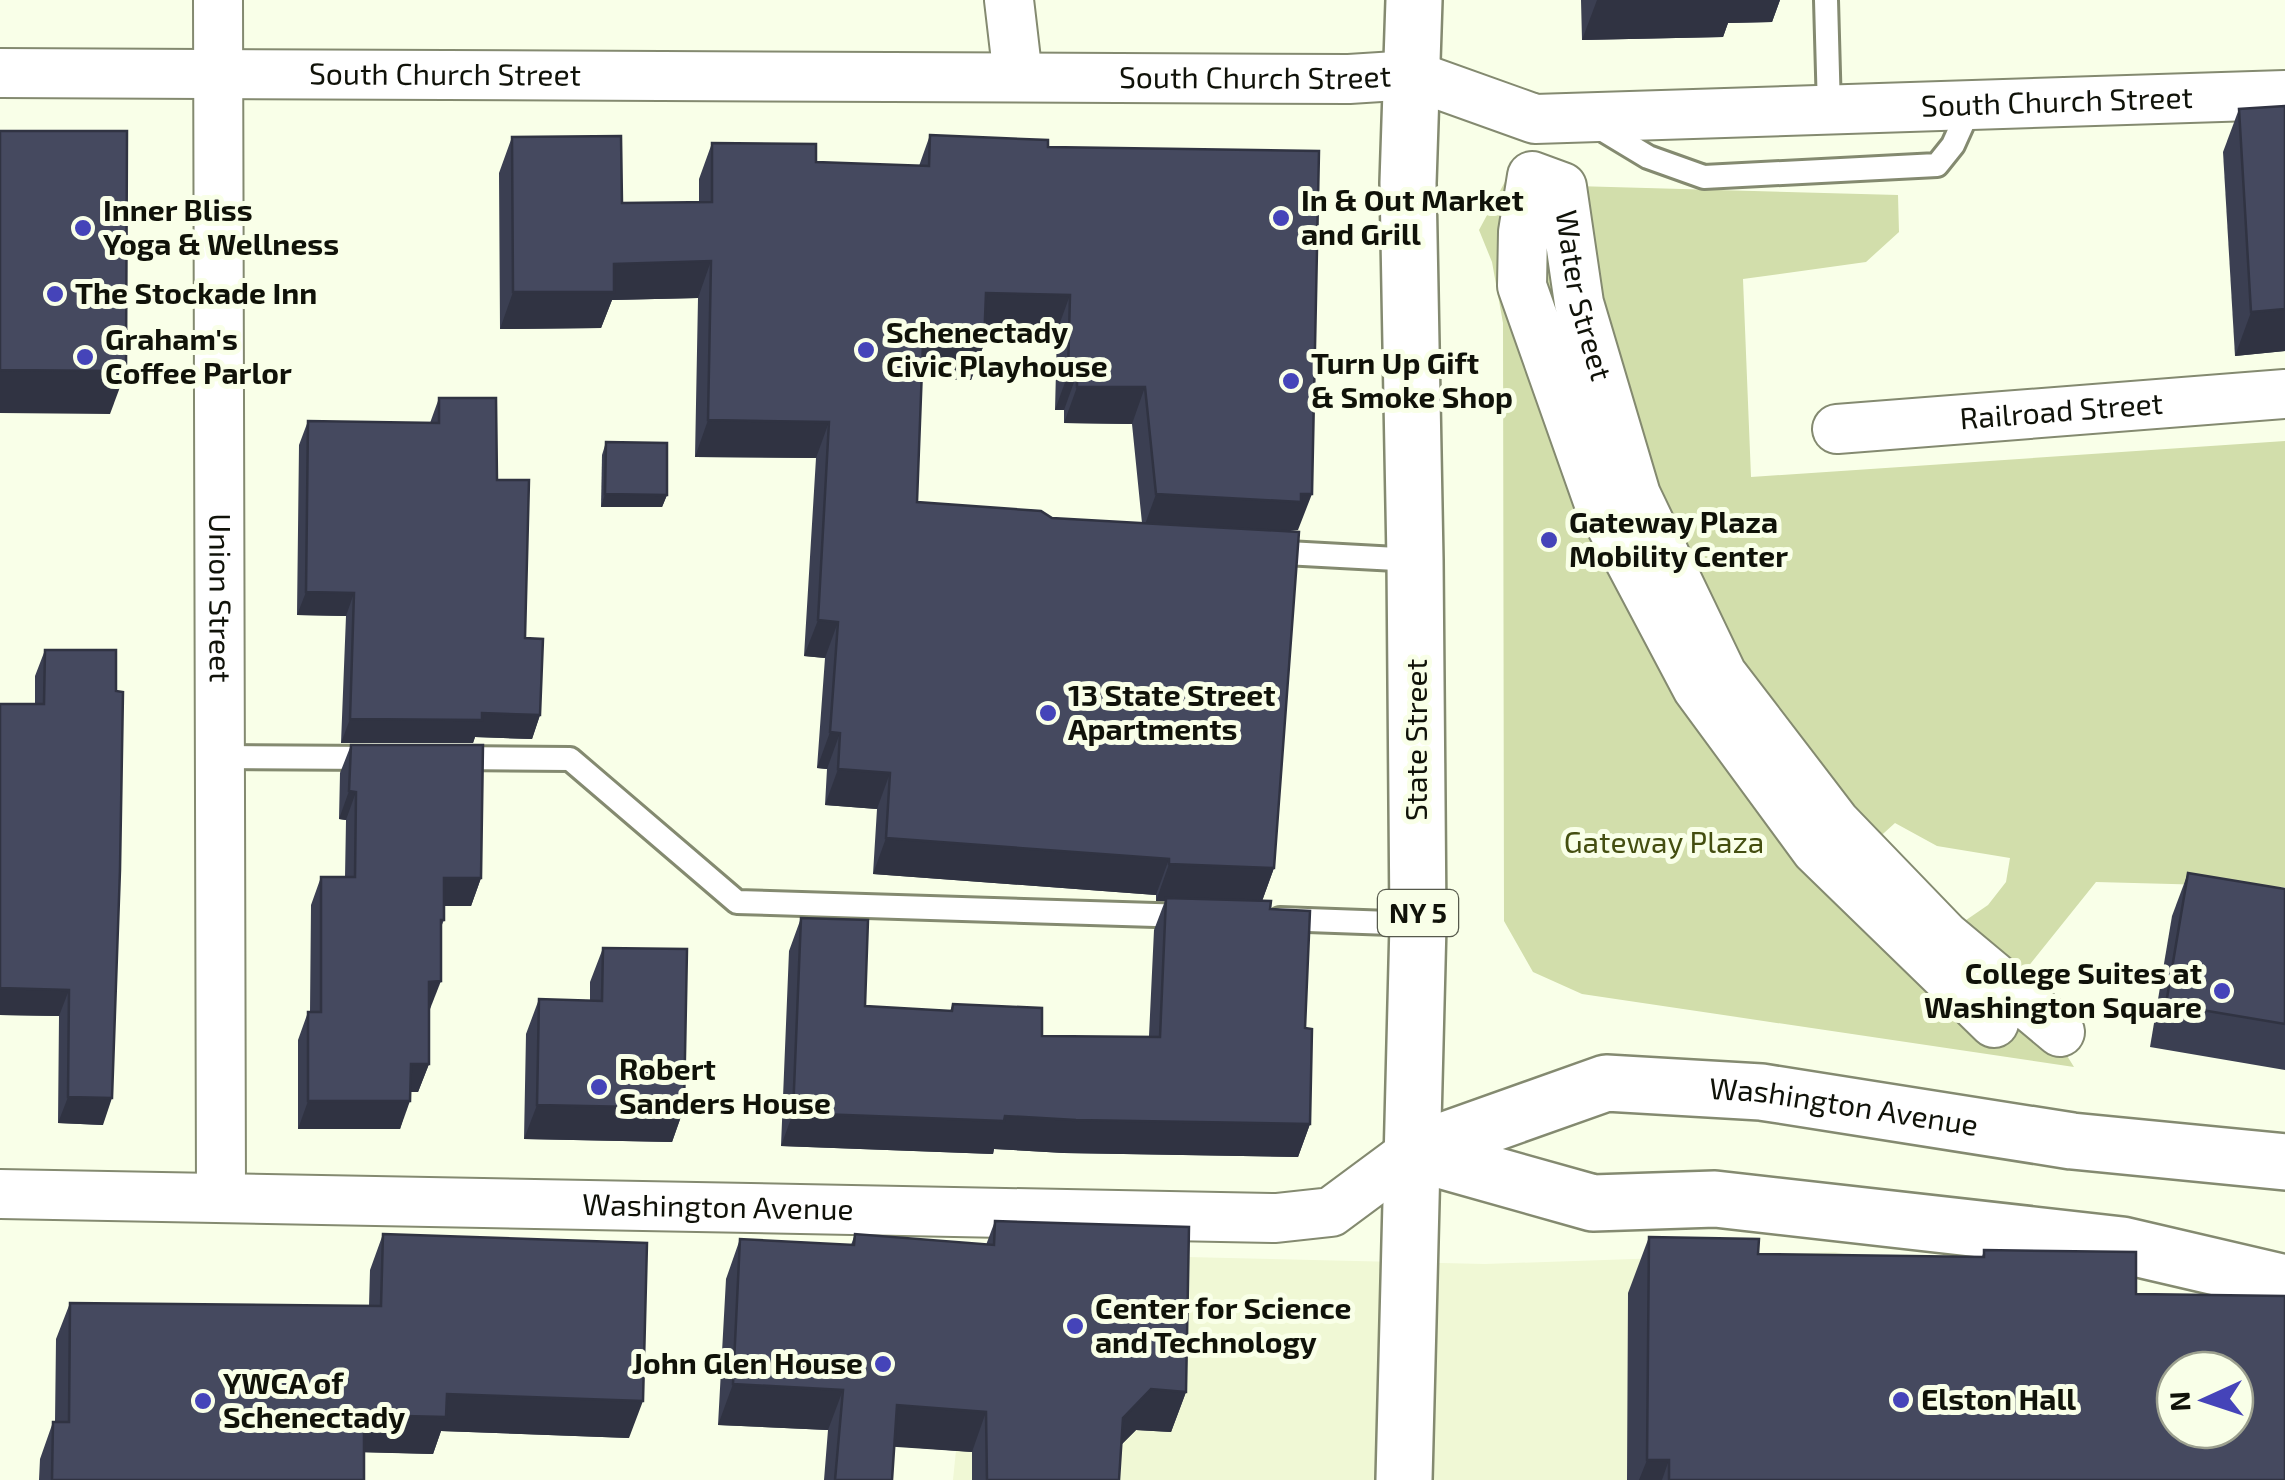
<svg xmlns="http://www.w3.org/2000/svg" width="2285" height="1480" font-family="'Exo 2',sans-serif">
	<rect width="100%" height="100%" fill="#f9ffe8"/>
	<path fill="#f0f8d5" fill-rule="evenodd" d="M976,1252L1485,1264L1835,1252L2285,1354V1480H953ZM2175,1370H2235V1430H2175Z"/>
	<path fill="#d2deab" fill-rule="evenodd" d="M1508,176L1575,186L1898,195L1899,232L1866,262L1743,279L1751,477L2285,441V887L2096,882L2019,978L2074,1067L1582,994L1533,972L1504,921L1503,323L1492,262L1479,230ZM1895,823L1937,846L2010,858L2006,882L1988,905L1956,927L1874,842Z"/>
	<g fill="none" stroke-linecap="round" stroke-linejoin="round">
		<g stroke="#848a70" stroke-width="28">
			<g id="lane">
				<path d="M1826,0L1829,110"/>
				<path d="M1595,125L1648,157L1704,177L1937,165L1953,145L1971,105"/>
				<path d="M1268,552L1415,560"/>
				<path d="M220,757L376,758"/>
				<path d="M453,758L570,759L737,902L1188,916"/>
				<path d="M1280,919L1418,924"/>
			</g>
		</g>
		<g stroke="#848a70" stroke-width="52">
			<g id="street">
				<path id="s1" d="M218,0L221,1197"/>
				<path d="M1009,0L1018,77"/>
				<path id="s2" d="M0,73L1349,79L1412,75L1535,119L2285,95"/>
				<path id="s3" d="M1837,429L2285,394"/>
				<path id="s4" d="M1994,1023L1816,850L1697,688L1598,501L1522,286L1523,232L1532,176L1562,187L1579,303L1636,495L1722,674L1836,823L1945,936L2060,1032"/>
				<path id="s5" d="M0,1194L1276,1218L1331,1212L1412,1152"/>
			</g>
		</g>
		<g stroke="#848a70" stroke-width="60">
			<g id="primary">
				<path id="s6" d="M1412,1152L1606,1083L1761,1092L2072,1141L2285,1162"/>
				<path d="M1412,1152L1593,1203L1715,1199L2122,1245L2285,1283"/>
				<path d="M1404,1480L1418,924L1415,560L1408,183L1414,0"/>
			</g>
		</g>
		<use href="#lane" stroke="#fff" stroke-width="22"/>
		<use href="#street" stroke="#fff" stroke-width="48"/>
		<use href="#primary" stroke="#fff" stroke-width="55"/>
	</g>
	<g fill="#3b3f52" fill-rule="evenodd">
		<path d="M1581,0H1780L1772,22L1728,23L1723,37L1582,40Z"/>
		<path d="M2239,109L2285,351L2235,356L2223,152Z"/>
		<path d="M930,135L1048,147L1298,530L1290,531L1274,868L1262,901L1270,909L1305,1028L1310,1124L1298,1157L1064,1153L994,1149L993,1154L781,1146L789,951L801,918L865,1006L950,1011L953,1004L1042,1036H1149L1154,930L1165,901H1156V895L873,874L877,809L825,805L827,769L817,768L825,658L804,656L816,458L695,457L698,298L612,300L601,328L500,329L499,173L512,137L622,203L699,202V179L712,143L816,162L919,166ZM985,330L1057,331L1055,410H1064V423L1132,424L1142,523L1052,518L917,502L922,378L971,380L984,344Z"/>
		<path d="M439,398L497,480L540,715L532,739L475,737L473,743H341L346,616L297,615L299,445L308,421L430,423Z"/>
		<path d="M606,442L667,495L662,507H601L602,455Z"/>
		<path d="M45,650L103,1125L58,1123L59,1016L0,1015V704H35V676Z"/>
		<path d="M351,745L481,878L471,906H444V920L441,927L430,1009H429V1064L418,1092H411L400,1129H298V1040L308,1012H310L311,905L321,877H345L346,820L339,819L340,773Z"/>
		<path d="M2188,873L2285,889V1070L2150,1047L2172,916Z"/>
		<path d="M603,948L684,1108L672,1142L524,1139L526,1034L539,999L590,1001V982Z"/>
		<path d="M995,1221L1186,1392L1171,1432L1136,1430L1121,1445L1119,1480H972V1452L894,1446L892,1480H824L828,1430L718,1425L726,1279L740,1239L851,1245L855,1234L986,1245Z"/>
		<path d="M383,1234L629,1438L441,1431L433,1454L364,1452V1480H39L40,1459L53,1422H55L56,1339L70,1303L369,1306L370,1270Z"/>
		<path d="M1649,1237L1758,1254L1982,1257L1984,1250L2136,1294L2285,1480H1627L1628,1293Z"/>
	</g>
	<g fill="#303342">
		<path d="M1597,0H1780L1772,22L1728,23L1723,37L1582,40Z"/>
		<path d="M711,261L698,298L612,300L601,328L500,329L513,292L614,264Z"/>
		<path d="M986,293L1070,295L1057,331L973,329Z"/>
		<path d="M2285,309V351L2235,356L2251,312Z"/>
		<path d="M923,342L984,344L971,380L910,378Z"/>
		<path d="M0,370L126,371L110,414L0,413Z"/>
		<path d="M1068,374H1077L1064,410H1055Z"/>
		<path d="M1077,387H1145L1132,424L1064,423Z"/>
		<path d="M708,420L829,422L816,458L695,457Z"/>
		<path d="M605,494L667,495L662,507H601Z"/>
		<path d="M1156,494H1312L1298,530H1291L1288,538L1143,530Z"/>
		<path d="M306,592L354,593L346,616L297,615Z"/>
		<path d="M818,620L838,622L825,658L804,656Z"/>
		<path d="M482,713L540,715L532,739L475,737L473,743H341L350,719Z"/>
		<path d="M830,732L840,733L827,769L817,768Z"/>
		<path d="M838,769L890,773L877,809L825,805Z"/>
		<path d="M349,791L356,792L346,820L339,819Z"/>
		<path d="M886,838L1169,859L1156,895L873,874Z"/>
		<path d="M1169,864L1274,868L1261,904L1156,901Z"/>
		<path d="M444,878H481L471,906H434Z"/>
		<path d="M441,981L430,1009L418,1010L429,982Z"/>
		<path d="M0,988L69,990L59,1016L0,1015Z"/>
		<path d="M411,1064H429L418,1092H401Z"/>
		<path d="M68,1097L112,1098L103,1125L58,1123Z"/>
		<path d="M308,1101H410L400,1129H298Z"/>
		<path d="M537,1105L684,1108L672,1142L524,1139Z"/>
		<path d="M793,1113L1005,1116L1310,1124L1298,1157L1064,1153L994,1149L993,1154L781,1146Z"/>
		<path d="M733,1384L843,1390L828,1430L718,1425Z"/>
		<path d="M1151,1389L1186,1392L1171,1432L1136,1430L1108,1458L1123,1418Z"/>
		<path d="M447,1394L643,1401L629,1438L441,1431L433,1454L351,1452L364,1415Z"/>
		<path d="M897,1405L986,1412L972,1452L882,1446Z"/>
		<path d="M1647,1460H1669L1662,1480H1639Z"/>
	</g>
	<g fill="#45495f" stroke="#303342" stroke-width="2.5" fill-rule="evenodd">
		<path d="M2285,106V309L2251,312L2239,109Z"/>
		<path d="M0,131H127L126,371L0,370Z"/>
		<path d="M930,135L1048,140V147L1319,151L1312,494H1301V502L1156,494L1145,387H1077V374H1068L1070,295L986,293L984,344L923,342L917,502L1041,511L1052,518L1299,532L1274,868L1169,864V859L886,838L890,773L838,769L840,733L830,732L838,622L818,620L829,422L708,420L711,261L614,264V292H513L512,137L621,136L622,203L712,202V143L816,144V162L929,166Z"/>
		<path d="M439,398H496L497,480H529L525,638L543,639L540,715L482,713V720L350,719L354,593L306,592L308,421L439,423Z"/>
		<path d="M606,442L667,443V495L605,494Z"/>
		<path d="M45,650H116V691L123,692L120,870L112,1098L68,1097L69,990L0,988V704H44Z"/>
		<path d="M351,745H483L481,878H444V920H441V981L429,982V1064H411L410,1101H308V1012H321V877H355L356,792L349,791Z"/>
		<path d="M2188,873L2285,889V1024L2166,1004Z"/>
		<path d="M1166,898L1271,901L1270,909L1310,911L1305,1028L1312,1029L1310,1124L1076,1120L1005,1116L1004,1121L793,1113L801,918L868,920L865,1006L952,1011L953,1004L1042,1008V1036L1160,1037Z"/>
		<path d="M603,948L687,949L684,1108L537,1105L539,999L602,1001Z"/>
		<path d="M995,1221L1189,1227L1186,1392L1151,1389L1123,1418L1119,1480H987L986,1412L897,1405L892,1480H835L843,1390L733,1384L740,1239L854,1245L855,1234L994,1245Z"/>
		<path d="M383,1234L647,1243L643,1401L447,1394L446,1417L364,1415V1480H52L53,1422H69L70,1303L381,1306Z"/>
		<path d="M1649,1237L1759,1239L1758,1254L1984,1257V1250L2136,1252V1294L2285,1296V1480H1669V1460H1647ZM2175,1370H2235V1430H2175Z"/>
	</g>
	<g fill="#4544b9" stroke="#f9ffe8" stroke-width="4">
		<circle cx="1281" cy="218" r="10"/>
		<circle cx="83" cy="228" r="10"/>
		<circle cx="55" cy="294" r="10"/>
		<circle cx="866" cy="350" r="10"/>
		<circle cx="85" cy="357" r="10"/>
		<circle cx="1291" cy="381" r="10"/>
		<circle cx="1549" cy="540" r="10"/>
		<circle cx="1048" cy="713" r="10"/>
		<circle cx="2222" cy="991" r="10"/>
		<circle cx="599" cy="1087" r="10"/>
		<circle cx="1075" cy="1326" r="10"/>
		<circle cx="883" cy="1364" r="10"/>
		<circle cx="1901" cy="1400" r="10"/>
		<circle cx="203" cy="1401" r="10"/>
	</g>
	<g text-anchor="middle" stroke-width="10" stroke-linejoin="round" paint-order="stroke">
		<rect fill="#f9ffe8" stroke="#56594c" stroke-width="2.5" x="1378" y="890" width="80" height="46" rx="8"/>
		<g font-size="28" font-weight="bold" fill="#101209">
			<text x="1418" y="923">NY 5</text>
		</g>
		<g font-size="30" fill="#101209" stroke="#f9ffe8">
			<text dy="10" stroke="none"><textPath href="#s2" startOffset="445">South Church Street</textPath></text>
			<text dy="10" stroke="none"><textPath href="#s2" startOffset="1255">South Church Street</textPath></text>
			<text dy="10" stroke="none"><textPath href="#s2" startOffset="2065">South Church Street</textPath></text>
			<text dy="10" stroke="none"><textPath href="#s4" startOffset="1142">Water Street</textPath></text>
			<text dy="10" stroke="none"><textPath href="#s3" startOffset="225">Railroad Street</textPath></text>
			<text dy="10" stroke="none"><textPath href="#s1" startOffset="598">Union Street</textPath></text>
			<text transform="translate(1417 740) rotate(-90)" y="10">State Street</text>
			<text dy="10" stroke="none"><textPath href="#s6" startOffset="445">Washington Avenue</textPath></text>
			<text dy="10" stroke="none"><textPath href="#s5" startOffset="718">Washington Avenue</textPath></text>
		</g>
		<g font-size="30" font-weight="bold" fill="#101209" stroke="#f9ffe8" text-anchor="start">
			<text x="1301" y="211">In &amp; Out Market<tspan x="1301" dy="34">and Grill</tspan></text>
			<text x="103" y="221">Inner Bliss<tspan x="103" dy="34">Yoga &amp; Wellness</tspan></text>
			<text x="75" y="304">The Stockade Inn</text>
			<text x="886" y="343">Schenectady<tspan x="886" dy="34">Civic Playhouse</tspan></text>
			<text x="105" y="350">Graham's<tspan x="105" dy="34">Coffee Parlor</tspan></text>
			<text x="1311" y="374">Turn Up Gift<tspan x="1311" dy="34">&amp; Smoke Shop</tspan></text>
			<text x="1569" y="533">Gateway Plaza<tspan x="1569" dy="34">Mobility Center</tspan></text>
			<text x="1068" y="706">13 State Street<tspan x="1068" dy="34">Apartments</tspan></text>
			<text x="2202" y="984" text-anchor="end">College Suites at<tspan x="2202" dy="34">Washington Square</tspan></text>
			<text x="619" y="1080">Robert<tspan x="619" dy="34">Sanders House</tspan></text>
			<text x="1095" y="1319">Center for Science<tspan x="1095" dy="34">and Technology</tspan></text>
			<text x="863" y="1374" text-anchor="end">John Glen House</text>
			<text x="223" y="1394">YWCA of<tspan x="223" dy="34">Schenectady</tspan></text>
			<text x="1921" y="1410">Elston Hall</text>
		</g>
		<g font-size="30" fill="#444e10" stroke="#f9ffe8">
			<text x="1664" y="853">Gateway Plaza</text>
		</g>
	</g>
	<g transform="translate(2205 1400) rotate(267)"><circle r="48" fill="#f9ffe8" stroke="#9ca08f" stroke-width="2.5"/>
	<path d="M0-8L18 38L0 25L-18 38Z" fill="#4544b9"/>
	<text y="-15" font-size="28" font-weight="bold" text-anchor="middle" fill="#101209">N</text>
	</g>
</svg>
